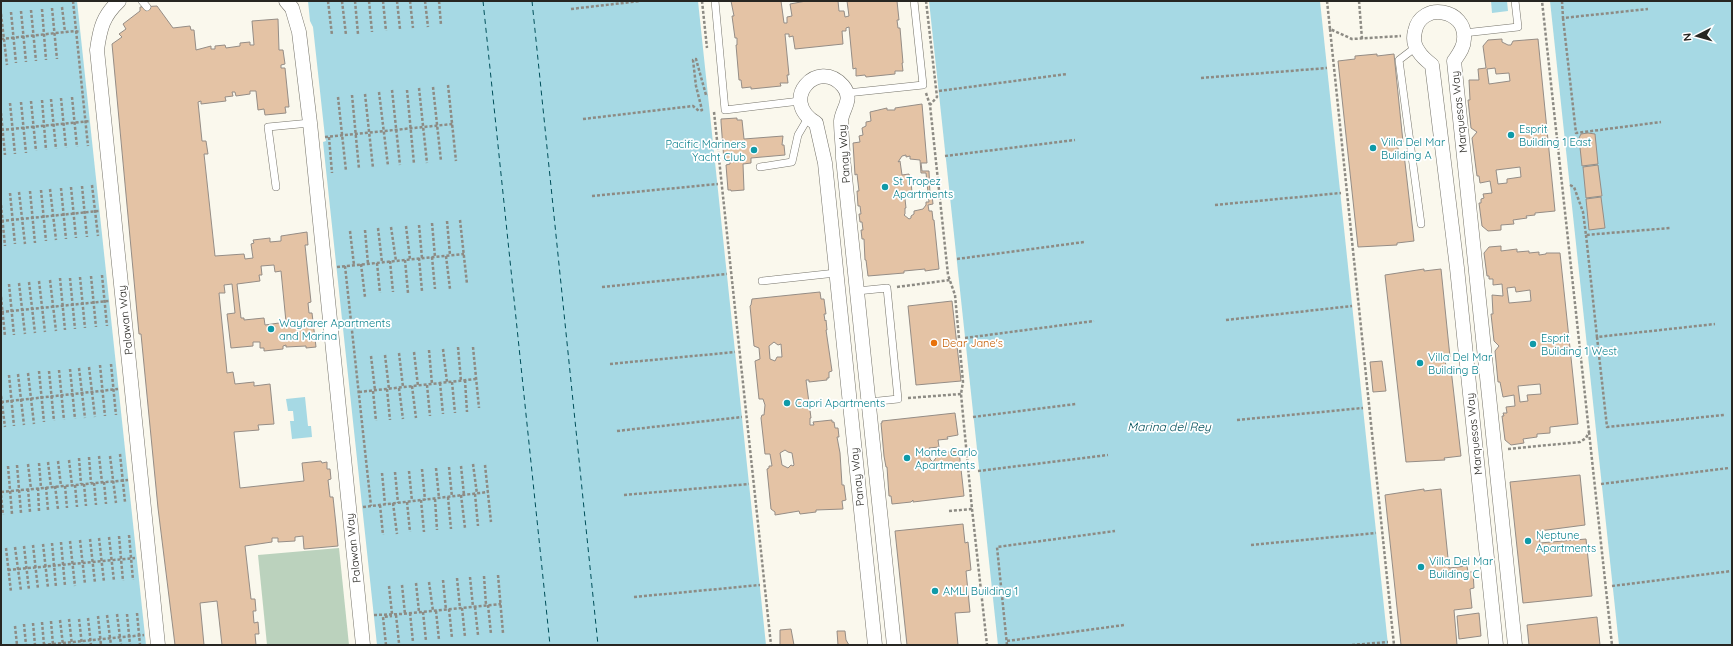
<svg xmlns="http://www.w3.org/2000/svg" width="1733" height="646" font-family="Quicksand,sans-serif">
	<rect width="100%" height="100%" fill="#faf8ed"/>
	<path fill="#bbd2bd" d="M339,548L349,645H267L258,555Z"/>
	<g fill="#a6d9e4">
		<path d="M1,1H77L146,645H1Z"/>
		<path d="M308,1H698L766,645H377L323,142L326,141L325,137L313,27L310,21Z"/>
		<path d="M929,1H1320L1388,645H998Z"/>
		<path d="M1491,1H1507L1508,11L1492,13Z"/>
		<path d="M1550,1H1732V645H1619Z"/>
		<path d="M305,397L308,426H311L312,437L292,439L290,421H294L293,411H288L286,399Z"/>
	</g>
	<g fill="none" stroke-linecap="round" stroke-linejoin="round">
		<g stroke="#004f5a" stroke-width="1" stroke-dasharray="5 4" stroke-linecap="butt">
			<path d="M483,1L550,645"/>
			<path d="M532,1L598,645"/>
		</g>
	</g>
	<g fill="#e4c3a5" stroke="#958d86" fill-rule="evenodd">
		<path d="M731,1H781L784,23H787V17L792,16L790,4L806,1H838L839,11H844L845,17L849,16L847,1H897L899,20H897L898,28H900L903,63H902L903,71H895V74L866,77L865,75L856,76V68L853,69L849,27L846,28V31H842L843,44L795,49L793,36L789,37V34H785L789,75H787L788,83H780L781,86L751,89V87L742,88L741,80H739L736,45H737V38H735L732,16H734Z"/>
		<path d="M157,6L173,28L190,26L191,30H194L196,50L211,46V49H215V46L225,45L226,48L240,46V43L250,42V45H254L252,21L278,19L279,50H283L285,64L281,65V68H285L289,107H285L286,113L265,115L264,109L258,110L256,91H250V94L236,96L235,92H232L233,96L225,97L226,101L201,104V101L198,102L202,141H206L208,154H204L215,256L244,254L245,259L253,258L251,244L254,243L253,240L270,238V242L281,241V236L307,232L308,245H305L311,302L308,303L309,313H312L316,347L306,348V346L286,347V345L283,346V349L264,351V348H260V342H253V346L231,348L227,314L235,313L232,284L224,285L225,293H219L227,373L233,372L235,384L254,382V386L270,384L274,424L258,425L259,430L234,432L240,488L304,481L302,463L321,461L322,463L327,462V469H330L331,479L328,480L330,497H333L336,525L338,546L304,549L303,536L295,537V541L278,542V538H272V542L245,546L251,599H255L256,611H253L254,623L258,622L259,634H255L256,645H222L217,601L200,603L204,645H175L158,508L141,334H139L112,44L122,37L119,34L126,29L123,24L140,11V7ZM274,265L275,272L281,271L286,322L265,325L264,318L244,320V318H241L237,284L260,281L259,275H262L261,266Z"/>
		<path d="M1502,39V42L1508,45H1511L1513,41L1538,39L1555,211L1535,213V215L1526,216L1527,218L1513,220L1514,224L1501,225V230L1488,231L1482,226L1479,203H1481V199L1484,198L1483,194L1492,193L1490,181L1480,183L1479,176H1477L1472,138L1477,132L1471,128L1468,100H1470L1469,80H1479L1478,69L1486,68L1483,46L1488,40ZM1495,68L1496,74L1509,73L1510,81L1489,84L1487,69ZM1520,167L1521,177L1507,179V183L1498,184L1496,170Z"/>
		<path d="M1377,54V56L1394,54L1403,142H1397L1399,154H1404L1414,241L1397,243V245L1358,247L1338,61L1355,59V56Z"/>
		<path d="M922,104L927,163H921L922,171H929L930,195H932L933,204L928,205L929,211H932L933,220H934L939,269L925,271V269L904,271V273L868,276L866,260H865L864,239H862L861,230H863L862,222H860L859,214H861L860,206H858L857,191H859L857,174L855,175L853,143L860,142L859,136L863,135L862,128L866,126V122L871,121L870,112L887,108V110H895V108ZM906,155V157L910,156V159L920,160L921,173H926L929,202H926V205L923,209L914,211V214L911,216V218L909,219L904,215L905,214V208H906L905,199L906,197H910V193H912L911,181L909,174L902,175L900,161L898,162L902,156Z"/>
		<path d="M737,118V120H742L744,139L783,136L782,145H784L785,155L751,158V163L743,164L744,190L731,191V190H728L726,165L730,164V161H724L721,122V119Z"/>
		<path d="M1588,133L1595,134L1598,164L1582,166L1579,138L1581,134Z"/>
		<path d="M1598,165L1602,196L1586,198L1583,167Z"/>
		<path d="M1601,197L1605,228L1589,230L1586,199Z"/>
		<path d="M1501,246V251L1517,249V252L1529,251V253L1539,252V255L1546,254V253H1560L1578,424L1550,427V433L1537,434V437L1523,439L1524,443L1511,445L1505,440L1502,416H1504L1503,413H1507L1506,407L1515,406L1514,395L1503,397L1500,382H1498L1495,351L1499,346L1494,341L1491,314H1493L1492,295L1503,296L1502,284L1493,285V279H1489V276H1487L1484,253L1489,247ZM1515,287L1516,292L1530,290L1531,301L1509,303L1507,288ZM1540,384L1541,394L1527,395L1528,401L1520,402L1518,386Z"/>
		<path d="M1424,269V271L1441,269L1450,357H1445L1446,369H1451L1461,456L1444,458L1445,460L1406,462L1385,275Z"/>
		<path d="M820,292L821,299H824L826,314H824L825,321L826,320L827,330H826L832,371L829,372V378H827V380L809,382V380H806L811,418H810V425H814L813,422L832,420V422H834L835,428H838L839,437H837L840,453L842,485H844L846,500L842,501L843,509L816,510V512L800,514L799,511L775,515V512L771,509L767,469L769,468V466H772L770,454H765L761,418L762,415H764L765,405L763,399H759L755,361L760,359L759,348L754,346L750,306L751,305L752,299ZM774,342L778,345L781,344L782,357H777L775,361L770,359L769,346ZM785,450L788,452L792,453L794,465L793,466L791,465L788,468L782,465L780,453Z"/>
		<path d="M952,301L961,381L916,385L908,306Z"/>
		<path d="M1382,361L1386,391L1373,392L1370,362Z"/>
		<path d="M955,413L958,435L947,437L948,439L938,440L939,447L929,448L930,459L933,462L941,451L945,455L948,452L959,451L964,496L913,502V500L911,502L892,504L891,496H889L887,467H886L884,456L881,423H882V421Z"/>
		<path d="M1580,475L1585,525L1539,531L1540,543L1586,539L1592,596L1523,603L1510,482Z"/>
		<path d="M1424,489V491L1441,489L1449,568L1467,566L1468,572H1473L1474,588L1470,589L1472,608L1454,610L1457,645H1401L1385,495Z"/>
		<path d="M963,524L965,543L968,542L971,570L966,571L970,612L955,613L958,645H907L895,531Z"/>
		<path d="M1479,613L1481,636L1459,639L1457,616Z"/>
		<path d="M1597,617L1600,645H1529L1527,625Z"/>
		<path d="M791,629L794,645H780V630Z"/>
		<path d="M837,631H845L846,640L849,645H838Z"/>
	</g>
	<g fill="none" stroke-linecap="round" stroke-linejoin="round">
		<g stroke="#76746b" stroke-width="8">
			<g id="service">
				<path d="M142,1L147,7"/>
				<path d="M715,1L725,110L800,101"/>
				<path d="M1464,33L1518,27L1515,1"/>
				<path d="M1416,47L1399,60L1421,224"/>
				<path d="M847,93L923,85L914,1"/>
				<path d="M760,167L792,162L798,135L808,118"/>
				<path d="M276,187L268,127L310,123"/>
				<path d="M762,281L836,273"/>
				<path d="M857,291L887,288L898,399L869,402"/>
			</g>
		</g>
		<g stroke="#76746b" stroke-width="15">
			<g id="minor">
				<path d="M119,1C103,16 100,28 97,50L158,645"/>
				<path d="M286,1L292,8L299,32L310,123L363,645"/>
				<path d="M875,645L825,163L816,123C778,100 818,57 843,86C854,99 842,109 841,121C841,133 843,146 843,158L894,645"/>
				<path d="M1496,645L1457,268L1432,65C1427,61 1422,57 1419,52C1414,46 1413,39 1415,31C1421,1 1467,9 1464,39C1464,48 1458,55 1454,61L1515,645"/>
			</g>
		</g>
		<g stroke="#8d8b84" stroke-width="2.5" stroke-dasharray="3 2" stroke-linecap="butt">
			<path d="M73,1L88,146"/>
			<path d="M328,1L332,35"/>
			<path d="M342,1L346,35"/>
			<path d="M355,1L358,34"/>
			<path d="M369,1L372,32"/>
			<path d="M383,1L386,31"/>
			<path d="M397,1L400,29"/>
			<path d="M410,1L413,28"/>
			<path d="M425,1L428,27"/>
			<path d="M439,1L441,25"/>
			<path d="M702,1L707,48"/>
			<path d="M926,1L937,97L930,105"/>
			<path d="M1327,1L1330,29L1352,39L1401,36"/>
			<path d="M1359,1L1362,39"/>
			<path d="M1562,1L1563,18L1648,9"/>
			<path d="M62,7L65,32"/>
			<path d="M52,8L57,59"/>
			<path d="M42,9L46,60"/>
			<path d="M571,9L640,1"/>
			<path d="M31,10L36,61"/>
			<path d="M21,11L26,62"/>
			<path d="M11,12L16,63"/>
			<path d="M1,14L7,65"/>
			<path d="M1563,18L1576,133L1661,122"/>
			<path d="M1330,29L1394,645"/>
			<path d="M1,39L75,31L80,32"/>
			<path d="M1201,78L1327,68"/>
			<path d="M448,85L456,161"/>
			<path d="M433,87L441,161"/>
			<path d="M419,88L427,163"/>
			<path d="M392,90L400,165"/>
			<path d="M407,90L414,164"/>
			<path d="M939,91L1067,74"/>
			<path d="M379,92L388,166"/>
			<path d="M926,93L930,105L948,275L955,295L963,382L961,394L972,509L949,511"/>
			<path d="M365,94L373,168"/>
			<path d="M352,95L359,169"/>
			<path d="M72,97L77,147"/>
			<path d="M338,97L346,171"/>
			<path d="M61,98L66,148"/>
			<path d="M51,99L56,149"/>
			<path d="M42,100L46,150"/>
			<path d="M31,101L36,151"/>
			<path d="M21,102L26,153"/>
			<path d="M10,103L15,154"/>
			<path d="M714,112L771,645"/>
			<path d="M1,113L5,155"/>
			<path d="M583,119L693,106L699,111L702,110L696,86L693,60L696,59L706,95H708"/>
			<path d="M1,130L90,121"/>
			<path d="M325,137L453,124"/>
			<path d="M329,137L332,173"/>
			<path d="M945,156L1075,140"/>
			<path d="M92,185L98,236"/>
			<path d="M1570,185L1574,187L1583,212L1586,235L1670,228"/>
			<path d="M82,186L87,237"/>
			<path d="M71,187L76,238"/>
			<path d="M61,188L66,239"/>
			<path d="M50,189L56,240"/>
			<path d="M41,190L46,241"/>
			<path d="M30,191L35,243"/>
			<path d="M19,192L25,244"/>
			<path d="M10,193L15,244"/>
			<path d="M592,196L718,184"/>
			<path d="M1,205L5,246"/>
			<path d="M1215,205L1341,193"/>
			<path d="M460,220L467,284"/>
			<path d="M1,221L99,211"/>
			<path d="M447,221L450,255"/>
			<path d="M432,223L435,257"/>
			<path d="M419,225L422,258"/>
			<path d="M406,226L410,259"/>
			<path d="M391,227L396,261"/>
			<path d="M378,228L382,262"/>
			<path d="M365,230L368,264"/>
			<path d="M350,231L354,265"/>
			<path d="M1586,235L1597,337L1715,324"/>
			<path d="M446,256L450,289"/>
			<path d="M432,257L435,289"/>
			<path d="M419,258L422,291"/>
			<path d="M957,259L1084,242"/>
			<path d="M405,260L408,293"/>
			<path d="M390,261L393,292"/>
			<path d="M377,263L380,293"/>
			<path d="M361,264L365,297"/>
			<path d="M345,266L371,506"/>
			<path d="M337,267L464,254"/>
			<path d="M102,275L107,326"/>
			<path d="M91,276L96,327"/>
			<path d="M80,277L85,328"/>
			<path d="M60,278L65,330"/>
			<path d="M70,278L75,329"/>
			<path d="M50,280L56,331"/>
			<path d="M39,281L45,332"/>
			<path d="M29,282L35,333"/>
			<path d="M19,283L25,334"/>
			<path d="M9,284L14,335"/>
			<path d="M602,287L727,274"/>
			<path d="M897,287L950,280"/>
			<path d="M1,297L5,336"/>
			<path d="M1,312L109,301"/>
			<path d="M1226,320L1352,306"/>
			<path d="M1597,337L1607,427L1724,415"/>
			<path d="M965,338L1094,321"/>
			<path d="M458,347L461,381"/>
			<path d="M473,347L479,408"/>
			<path d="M443,349L447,382"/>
			<path d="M429,350L432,384"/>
			<path d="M414,352L418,386"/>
			<path d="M399,353L403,387"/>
			<path d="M385,355L389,389"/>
			<path d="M371,356L375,390"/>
			<path d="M111,364L116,415"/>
			<path d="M610,364L735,352"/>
			<path d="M100,365L105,416"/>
			<path d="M89,367L95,417"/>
			<path d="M79,368L85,418"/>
			<path d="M70,369L75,419"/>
			<path d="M59,370L64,420"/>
			<path d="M39,371L44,422"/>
			<path d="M49,371L54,421"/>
			<path d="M28,373L34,424"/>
			<path d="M18,374L24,425"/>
			<path d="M9,375L14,426"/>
			<path d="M465,380L467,412"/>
			<path d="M452,382L455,413"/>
			<path d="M440,383L443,414"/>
			<path d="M427,385L430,416"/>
			<path d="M412,386L416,418"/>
			<path d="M399,388L403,419"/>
			<path d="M387,389L390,420"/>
			<path d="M373,391L376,421"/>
			<path d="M359,392L476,379"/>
			<path d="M1,396L5,427"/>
			<path d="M908,398L961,394"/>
			<path d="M1,402L118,389"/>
			<path d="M973,417L1076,404"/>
			<path d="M1237,420L1363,408"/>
			<path d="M617,431L742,417"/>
			<path d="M1589,432L1612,645"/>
			<path d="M1508,449L1580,442L1586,438L1589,432L1542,1"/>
			<path d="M120,454L125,502"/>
			<path d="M99,456L102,482"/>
			<path d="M110,456L116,503"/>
			<path d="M89,457L91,483"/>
			<path d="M79,458L81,484"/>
			<path d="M69,460L72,485"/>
			<path d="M58,461L61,486"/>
			<path d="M48,462L51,487"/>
			<path d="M39,463L41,488"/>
			<path d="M28,464L31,489"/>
			<path d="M473,464L477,494"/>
			<path d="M17,465L21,513"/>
			<path d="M485,465L491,522"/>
			<path d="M8,466L12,514"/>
			<path d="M461,466L464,495"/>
			<path d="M449,467L452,497"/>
			<path d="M436,468L439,498"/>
			<path d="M422,469L425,500"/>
			<path d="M409,471L412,501"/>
			<path d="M978,471L1108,455"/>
			<path d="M395,472L398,503"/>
			<path d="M382,473L385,504"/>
			<path d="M104,482L106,504"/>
			<path d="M94,483L96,505"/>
			<path d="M84,484L86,506"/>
			<path d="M1601,484L1729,468"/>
			<path d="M75,485L77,507"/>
			<path d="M55,486L58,509"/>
			<path d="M65,486L67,508"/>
			<path d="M46,487L48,510"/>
			<path d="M38,488L39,511"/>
			<path d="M28,489L30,512"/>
			<path d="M1,492L128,480"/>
			<path d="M475,494L478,526"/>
			<path d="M1,495L3,515"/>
			<path d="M461,495L465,528"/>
			<path d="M624,495L749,484"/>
			<path d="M448,497L451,529"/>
			<path d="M435,499L437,530"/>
			<path d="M421,500L424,532"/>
			<path d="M407,502L410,532"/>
			<path d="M393,503L397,534"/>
			<path d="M380,505L383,535"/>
			<path d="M363,507L488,492"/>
			<path d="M972,509L987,645"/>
			<path d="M129,535L133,580"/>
			<path d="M119,536L123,581"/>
			<path d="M109,537L114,581"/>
			<path d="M99,538L104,582"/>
			<path d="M90,539L95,583"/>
			<path d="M80,540L85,584"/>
			<path d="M70,541L75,586"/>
			<path d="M61,542L65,586"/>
			<path d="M52,543L56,587"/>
			<path d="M43,544L48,588"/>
			<path d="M33,545L38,589"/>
			<path d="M1251,545L1376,533"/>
			<path d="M24,546L29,590"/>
			<path d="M15,547L21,591"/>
			<path d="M6,548L11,592"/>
			<path d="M8,570L135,558"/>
			<path d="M498,575L503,633"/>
			<path d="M484,576L486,605"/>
			<path d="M470,577L473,607"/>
			<path d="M457,578L460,608"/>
			<path d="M443,580L446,610"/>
			<path d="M429,582L433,611"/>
			<path d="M416,583L419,612"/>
			<path d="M402,585L405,614"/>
			<path d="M389,586L392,614"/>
			<path d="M1612,586L1732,571"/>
			<path d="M634,597L760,585"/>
			<path d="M488,605L491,634"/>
			<path d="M475,607L478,635"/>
			<path d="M462,608L465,637"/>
			<path d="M449,609L452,638"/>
			<path d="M436,611L439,640"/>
			<path d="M423,612L426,641"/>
			<path d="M137,613L140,645"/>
			<path d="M410,613L413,642"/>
			<path d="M117,614L121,645"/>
			<path d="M127,614L130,645"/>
			<path d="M107,615L111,645"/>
			<path d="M374,615L401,614L501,604"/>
			<path d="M396,615L399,643"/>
			<path d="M98,616L101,645"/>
			<path d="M88,618L91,645"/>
			<path d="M69,619L72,645"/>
			<path d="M79,619L82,645"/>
			<path d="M60,620L63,645"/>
			<path d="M51,621L53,645"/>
			<path d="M42,622L44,645"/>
			<path d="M33,623L35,645"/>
			<path d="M24,624L26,645"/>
			<path d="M15,626L17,645"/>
			<path d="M1007,641L1124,625"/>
			<path d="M43,645L144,635"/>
			<path d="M386,645L383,617L392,616"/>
			<path d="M1007,645L997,547L1115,531"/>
			<path d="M1352,645L1388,642"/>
		</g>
		<use href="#service" stroke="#fff" stroke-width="7"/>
		<use href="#minor" stroke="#fff" stroke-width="14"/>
	</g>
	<g fill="#0f9aa8" stroke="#fff" stroke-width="1.5">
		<circle cx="1511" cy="135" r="4"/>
		<circle cx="1373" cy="148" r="4"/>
		<circle cx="754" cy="150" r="4"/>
		<circle cx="885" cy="187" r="4"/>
		<circle cx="271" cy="329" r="4"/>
		<circle cx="1533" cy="344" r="4"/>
		<circle cx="1420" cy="363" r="4"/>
		<circle cx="787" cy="403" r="4"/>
		<circle cx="907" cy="458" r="4"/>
		<circle cx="1528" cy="541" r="4"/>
		<circle cx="1421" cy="567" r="4"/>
		<circle cx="935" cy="591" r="4"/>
	</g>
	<circle fill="#e8710a" stroke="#fff" stroke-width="1.5" cx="934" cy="343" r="4"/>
	<g text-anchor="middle" stroke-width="3.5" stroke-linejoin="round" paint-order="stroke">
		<g font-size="11" fill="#272622" stroke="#fff">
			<text transform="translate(1459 112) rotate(-96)" y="4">Marquesas Way</text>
			<text transform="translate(844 154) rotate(-94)" y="4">Panay Way</text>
			<text transform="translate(125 320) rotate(-96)" y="4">Palawan Way</text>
			<text transform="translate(1474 434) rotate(-96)" y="4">Marquesas Way</text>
			<text transform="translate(857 477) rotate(-96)" y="4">Panay Way</text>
			<text transform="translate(353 548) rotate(-96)" y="4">Palawan Way</text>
		</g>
		<g font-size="11" fill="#0d838f" stroke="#fff" text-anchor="start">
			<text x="1519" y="133">Esprit<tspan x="1519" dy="13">Building 1 East</tspan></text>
			<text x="1381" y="146">Villa Del Mar<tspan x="1381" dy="13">Building A</tspan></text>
			<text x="746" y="148" text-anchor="end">Pacific Mariners<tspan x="746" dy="13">Yacht Club</tspan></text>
			<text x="893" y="185">St Tropez<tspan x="893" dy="13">Apartments</tspan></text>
			<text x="279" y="327">Wayfarer Apartments<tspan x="279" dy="13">and Marina</tspan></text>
			<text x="1541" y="342">Esprit<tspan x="1541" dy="13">Building 1 West</tspan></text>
			<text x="1428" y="361">Villa Del Mar<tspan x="1428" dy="13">Building B</tspan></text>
			<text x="795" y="407">Capri Apartments</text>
			<text x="915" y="456">Monte Carlo<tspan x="915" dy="13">Apartments</tspan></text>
			<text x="1536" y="539">Neptune<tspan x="1536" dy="13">Apartments</tspan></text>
			<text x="1429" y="565">Villa Del Mar<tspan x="1429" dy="13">Building C</tspan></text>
			<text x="943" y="595">AMLI Building 1</text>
		</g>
		<g font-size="11" fill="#c56008" stroke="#fff" text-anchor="start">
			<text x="942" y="347">Dear Jane's</text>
		</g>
		<g font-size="12" font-style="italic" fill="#004f5a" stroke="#fff">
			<text x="1169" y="431">Marina del Rey</text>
		</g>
	</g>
	<rect width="1733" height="646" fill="none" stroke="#272622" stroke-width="4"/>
	<g transform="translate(1697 36) rotate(264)" stroke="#ffffff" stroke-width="3" paint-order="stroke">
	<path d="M0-3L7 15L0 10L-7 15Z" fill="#272622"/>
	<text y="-6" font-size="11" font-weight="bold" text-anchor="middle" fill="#272622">N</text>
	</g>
</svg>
